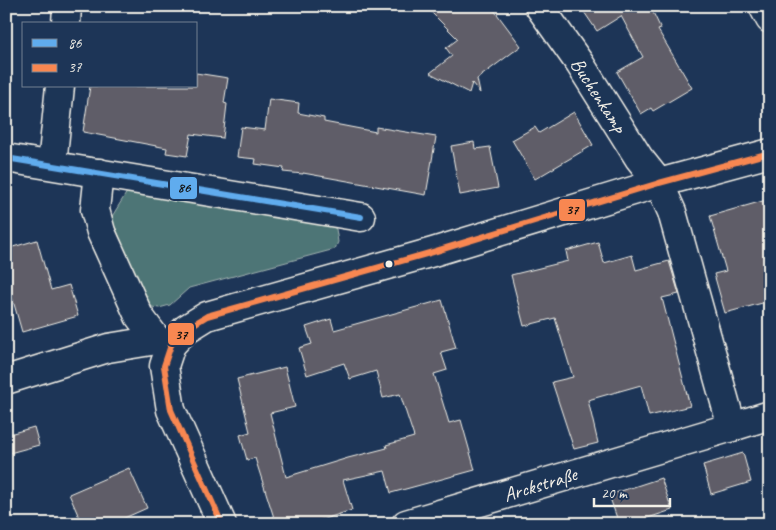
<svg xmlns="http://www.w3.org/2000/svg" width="776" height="530" font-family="Caveat,sans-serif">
	<rect width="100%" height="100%" fill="#1d3557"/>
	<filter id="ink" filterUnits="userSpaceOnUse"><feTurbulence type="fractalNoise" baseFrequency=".02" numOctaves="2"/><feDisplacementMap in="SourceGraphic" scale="10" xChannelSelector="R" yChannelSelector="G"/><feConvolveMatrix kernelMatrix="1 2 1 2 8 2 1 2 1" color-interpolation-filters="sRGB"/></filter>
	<g filter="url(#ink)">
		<path fill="#4e7476" stroke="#a1b2af" d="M127,192L326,222L336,229L338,242L335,249L189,288L170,305L159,308L152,307L146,299L111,218Z"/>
		<g fill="#5e5d68" stroke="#f4f1e8">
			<path d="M425,6H491L521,46L477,79L480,93L472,83L469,93L430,73L452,56L446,48L458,39Z"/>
			<path d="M580,6H650L661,29L658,30L692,88L653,111L651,108L641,114L617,72L643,57L621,16L597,31Z"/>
			<path d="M196,73L228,78L224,103L227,104L223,138L191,134L187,156L166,153L167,148L83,132L90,86H196Z"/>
			<path d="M269,99L299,103L298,113L324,118V122L376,132V127L436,137L426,195L303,173V174L283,172L284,168L255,164L256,159L237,157L241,127L265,130Z"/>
			<path d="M574,112L593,145L535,179L512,140L535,127L539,133Z"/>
			<path d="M474,142L475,149L490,147L498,188L460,195L451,146Z"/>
			<path d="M770,199V301L725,313L714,274L726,271L710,216Z"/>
			<path d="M37,240L51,290L69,285L78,316L22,332L6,276V249Z"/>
			<path d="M598,242L604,263L632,255L636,270L669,261L679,294L662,298L690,406L649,416L641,385L588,400L598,443L574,449L552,382L573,377L555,318L524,326L511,275L568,261L566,251Z"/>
			<path d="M442,300L456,348L441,352L447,370L434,374L449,423L461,420L475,470L391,493L385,471L343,480L352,510L309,524H276L255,458L247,460L240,435L250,432L237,379L285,367L295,407L270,413L286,477L348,458L387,448L386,445L414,437L400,394L383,398L376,371L350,379L344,363L307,375L299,348L312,344L306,327L331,319L334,330Z"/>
			<path d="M34,427L39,445L6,454V435Z"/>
			<path d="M743,453L751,482L711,494L703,465Z"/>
			<path d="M129,468L147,508L111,524H82L69,494Z"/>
			<path d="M661,478L672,510L630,524H619L609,495Z"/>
		</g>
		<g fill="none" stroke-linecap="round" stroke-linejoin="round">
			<g stroke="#f4f1e8" stroke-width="31">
				<g id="minor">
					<path d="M66,24L67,6"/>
					<path d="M6,158L361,217"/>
					<path d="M52,165L60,86"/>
					<path d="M99,173L95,210L101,232L139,316L157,340L171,345"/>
					<path d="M6,380L108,348L157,340"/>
					<path d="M732,427L770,415"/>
					<path d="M222,524L171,410L164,366L171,345L186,329L207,316L433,252L659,183L770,153"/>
					<path d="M406,524L732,427L672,212L659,183L639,158L580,64L539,6"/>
				</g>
			</g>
			<g stroke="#f4f1e8" stroke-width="31">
				<path id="major" d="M763,6L770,19"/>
			</g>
			<use href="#minor" stroke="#1d3557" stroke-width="28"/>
			<use href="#major" stroke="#1d3557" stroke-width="28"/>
			<g stroke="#1d3557" stroke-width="10">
				<path id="bus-1" d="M6,158L361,217"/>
			</g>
			<g stroke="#1d3557" stroke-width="10">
				<path id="bus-2" d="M222,524L171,410L164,366L171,345L186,329L207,316L433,252L659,183L770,153"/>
			</g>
			<use href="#bus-1" stroke="#60acee" stroke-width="6"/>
			<use href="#bus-2" stroke="#f88751" stroke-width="6"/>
		</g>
	</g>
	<circle fill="#f4f1e8" stroke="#1d3557" stroke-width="2" cx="389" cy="264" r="4.5"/>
	<g text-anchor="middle" stroke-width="4" stroke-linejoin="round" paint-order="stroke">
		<g font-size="20" fill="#f4f1e8" stroke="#1d3557">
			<text transform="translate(599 95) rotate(57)" y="7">Buchenkamp</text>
			<text transform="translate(540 484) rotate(-17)" y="7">Arckstraße</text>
		</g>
	</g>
	<g stroke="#1d3557" stroke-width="2">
		<rect x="169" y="176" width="29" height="24" rx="5" fill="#60acee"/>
		<rect x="558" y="198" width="28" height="24" rx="5" fill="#f88751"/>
		<rect x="167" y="322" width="28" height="24" rx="5" fill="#f88751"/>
	</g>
	<g font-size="14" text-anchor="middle" font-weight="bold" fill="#111">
		<text x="184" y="192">86</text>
		<text x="572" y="214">37</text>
		<text x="181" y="339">37</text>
	</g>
	<rect width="776" height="530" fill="none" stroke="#1d3557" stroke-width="25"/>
	<rect x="12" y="12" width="751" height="505" fill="none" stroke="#f4f1e8" stroke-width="2" filter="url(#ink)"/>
	<rect x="22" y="22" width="175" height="65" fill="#1d3557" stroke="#738091"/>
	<rect x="32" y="39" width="25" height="8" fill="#60acee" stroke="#738091"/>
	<text x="68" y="48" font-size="15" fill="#f4f1e8">86</text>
	<rect x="32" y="64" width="25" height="8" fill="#f88751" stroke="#738091"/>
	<text x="68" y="72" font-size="15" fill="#f4f1e8">37</text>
	<path d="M594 498v8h76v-8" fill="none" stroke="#f4f1e8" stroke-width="2.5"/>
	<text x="601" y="498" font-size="15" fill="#f4f1e8" stroke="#1d3557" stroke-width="4" paint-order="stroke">20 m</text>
</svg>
